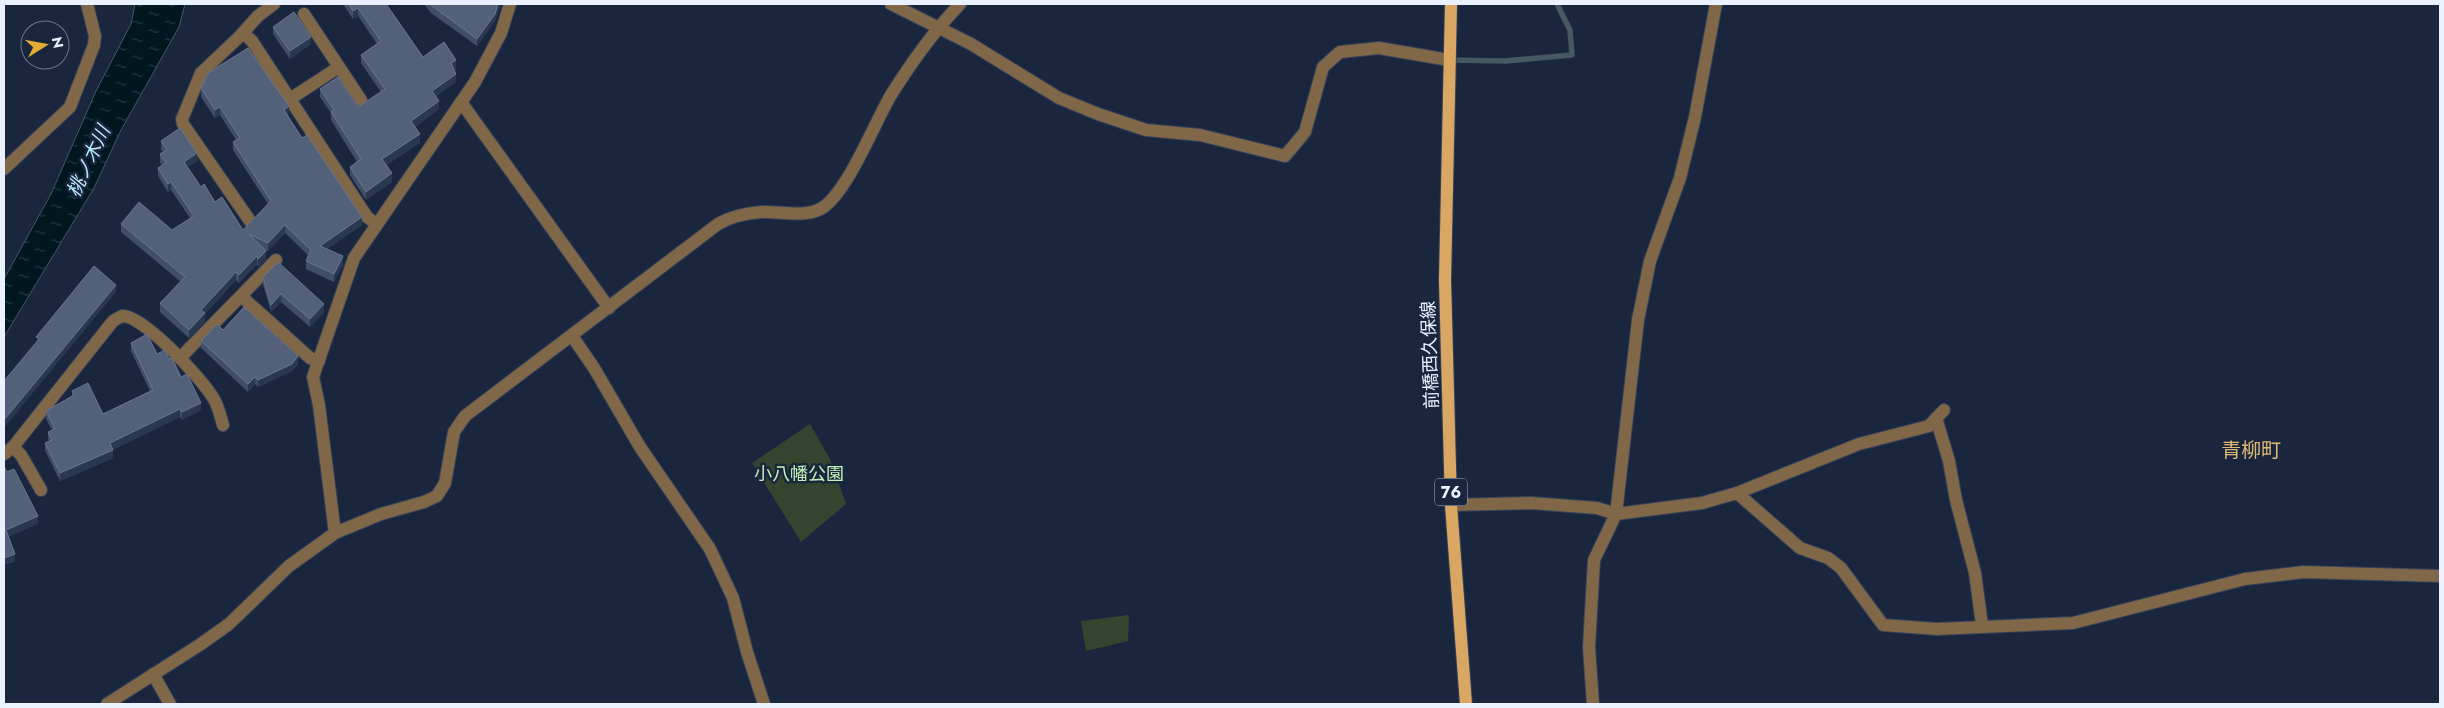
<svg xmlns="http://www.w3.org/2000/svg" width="2444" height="708" font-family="Jost,'Noto Sans JP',sans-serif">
	<defs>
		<pattern id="water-ripples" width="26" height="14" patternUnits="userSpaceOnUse" patternTransform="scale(1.25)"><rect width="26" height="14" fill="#00171f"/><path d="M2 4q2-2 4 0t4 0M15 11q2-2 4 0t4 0" fill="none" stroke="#253941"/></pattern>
	</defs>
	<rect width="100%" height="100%" fill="#19263e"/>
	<g fill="#33452e">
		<path d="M810,424L830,459L846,504L801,542L752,463Z"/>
		<path d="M1129,615L1128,641L1086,651L1081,621Z"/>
	</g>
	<path fill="url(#water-ripples)" stroke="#465862" d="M135,4H185L179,27L121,130L94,188L4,337V279L51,194L96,91L131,24Z"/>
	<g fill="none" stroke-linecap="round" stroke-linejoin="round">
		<path stroke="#465862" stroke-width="5.5" d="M1450,60L1505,61L1572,55L1570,30L1557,4"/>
		<g stroke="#364259" stroke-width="14">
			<g id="street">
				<path d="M891,4L971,44L1059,98L1098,114L1146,130L1200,135L1285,156L1305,132L1323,67L1340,52L1379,48L1449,60"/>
				<path d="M304,14L361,100"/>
				<path d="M243,33L252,41L367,217L375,223"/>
				<path d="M290,99L339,67"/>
				<path d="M461,102L609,308"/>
				<path d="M4,169L70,107L94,45L95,36L87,4"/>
				<path d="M250,221L183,124L182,119L201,73L239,37L258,16L274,4"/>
				<path d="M241,296L310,358L319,361"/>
				<path d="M572,336L594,368L640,447L710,549L733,598L747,652L764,704"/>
				<path d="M180,358L276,260"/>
				<path d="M1936,418L1949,461L1956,500L1975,573L1982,625"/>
				<path d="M13,447L21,455L41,490"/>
				<path d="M4,454L13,447L113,321L122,316C142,314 200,377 212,396C218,404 220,415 223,425"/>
				<path d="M1737,493L1859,444L1929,426L1944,410"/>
				<path d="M1451,505L1531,503L1597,508L1616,514L1702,503L1737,493L1800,548L1828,558L1841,568L1883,625L1937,629L2073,623L2245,579L2304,572L2440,576"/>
				<path d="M335,533L381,514L424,502L437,496L445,483L454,432L465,416L718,224C732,216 746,213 762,212C781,211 809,219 825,206C850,186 874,124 891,95C911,63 934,31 960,4"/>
				<path d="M153,674L170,704"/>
				<path d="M107,704L201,644L229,624L289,566L335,533L319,405L313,377L354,258L475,82L501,33L510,4"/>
				<path d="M1593,704L1589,647L1594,560L1616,514L1638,320L1650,261L1680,178L1695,117L1716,4"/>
			</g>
		</g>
		<g stroke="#364259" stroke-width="14">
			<path id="primary" d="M1451,4L1445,280L1451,505L1466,704"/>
		</g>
		<use href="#street" stroke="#7f6747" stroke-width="12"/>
		<use href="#primary" stroke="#d9a761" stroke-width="12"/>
	</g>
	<g fill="#414e68">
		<path d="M343,4H386L423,57L456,68L454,70L456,82L436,96L439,109L415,127L420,143L386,165L392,182L366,200L350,175V167L357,162L331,120V113L320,97V89L358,107L381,92L361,63V55L377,44L358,16L353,19Z"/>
		<path d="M424,4H501L495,21L477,46L431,13Z"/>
		<path d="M273,27L311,44L290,59L273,34Z"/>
		<path d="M201,88L289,115L287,116L362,225L327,249L343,264L334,282L306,269V261L308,255L285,233L268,251L265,250L266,259L258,267L257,264L239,283L236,280L205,314V321L189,338L160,312V303L181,282L121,232V224L172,230L190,218L171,190L168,192L158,176V168L162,165L160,163V154L163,152L161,149V141L197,161L187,167L201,187L243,230L268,204L233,150V142L236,140L220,115L215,118L201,97Z"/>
		<path d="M263,277L324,312L310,327L281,302L271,312L263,285Z"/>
		<path d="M223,330L298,364L292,371L258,387L255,384L248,392L201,348V341Z"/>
		<path d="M131,343L169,359L201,410L182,420L180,417L112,450L113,458L60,481L45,450V443L49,441L48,439V432L52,430L46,419V411L72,397V391L103,414L150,391L131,351Z"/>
	</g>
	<g fill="#293751">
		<path d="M498,4H501L495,21L477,46V39Z"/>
		<path d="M358,8V16L353,19V11Z"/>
		<path d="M311,37V44L290,59V51Z"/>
		<path d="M456,60V68L451,71V63Z"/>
		<path d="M456,74V82L432,99V91Z"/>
		<path d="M439,101V109L411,130V121Z"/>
		<path d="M289,106V115L284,118V110Z"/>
		<path d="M220,107V115L215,118V110Z"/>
		<path d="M420,134V143L382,168V159Z"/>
		<path d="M197,153V161L184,170V162Z"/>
		<path d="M392,173V182L366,200V192Z"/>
		<path d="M171,182V190L168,192V184Z"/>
		<path d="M362,217V225L320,254V246Z"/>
		<path d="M285,225V233L268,251V243Z"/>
		<path d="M266,251V259L258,267V259Z"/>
		<path d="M257,256V264L239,283V275Z"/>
		<path d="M343,256V264L334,282V274Z"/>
		<path d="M236,272V280L205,314V321L189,338V330L201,310Z"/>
		<path d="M116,285V292L4,428V420Z"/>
		<path d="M281,294V302L271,312V305Z"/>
		<path d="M324,304V312L310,327V319Z"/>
		<path d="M298,356V364L292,371L258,387V380Z"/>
		<path d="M255,377V384L248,392V384Z"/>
		<path d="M201,403V410L182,420V412Z"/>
		<path d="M180,409V417L110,451V443Z"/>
		<path d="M113,450V458L60,481V473Z"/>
		<path d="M38,516V524L6,538V530Z"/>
		<path d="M15,554V562L4,565V558Z"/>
	</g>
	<g fill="#536079" stroke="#6b768e">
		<path d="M349,4H386L423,57L444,42L456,60L451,63L456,74L432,91L439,101L411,121L420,134L382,159L392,173L366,192L350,167L361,159L331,112L334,110L320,89L338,77L358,107L385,89L361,55L381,41L358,8L353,11Z"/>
		<path d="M430,4H498L495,14L477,39L431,5Z"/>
		<path d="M294,12L311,37L290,51L273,27Z"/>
		<path d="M248,48L289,106L284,110L302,138L307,135L362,217L320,246L343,256L334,274L306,261L311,250L285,225L268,243L249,234L266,251L258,259L257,256L239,275L236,272L201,310L205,313L189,330L160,303L185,277L121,224L139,202L172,230L194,216L171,182L168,184L158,168L166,163L160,154L167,150L161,141L180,128L197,153L184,162L201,187L204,184L215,202L222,197L243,230L271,201L233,142L240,138L220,107L215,110L201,88L208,73Z"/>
		<path d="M278,262L324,304L310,319L281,294L271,305L263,277Z"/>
		<path d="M94,266L116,285L4,420V381L39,339L36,337Z"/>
		<path d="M244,307L298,356L292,364L258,380L255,377L248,384L201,341L217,324L223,330Z"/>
		<path d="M147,334L157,354L165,350L169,359L172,358L181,377L187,374L201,403L182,412L180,409L110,443L113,450L60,473L45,443L52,440L48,432L55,429L46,411L74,395L72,391L88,383L103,414L153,390L131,343Z"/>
		<path d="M4,466L7,472L14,469L38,516L6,530L15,554L4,558V507H5L4,504Z"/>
	</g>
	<g text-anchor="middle" stroke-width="5" stroke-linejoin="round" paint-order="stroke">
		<rect fill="#19263e" stroke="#abb4c5" stroke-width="1" x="1435" y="478.5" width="32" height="27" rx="4"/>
		<g font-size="16" font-weight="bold" fill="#eaf1ff">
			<text x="1451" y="498">76</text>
		</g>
		<g font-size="18" fill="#eaf1ff" stroke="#19263e">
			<text transform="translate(1430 355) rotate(-92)" y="6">前橋西久保線</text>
		</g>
		<g font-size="18" fill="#c4f3b7" stroke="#19263e">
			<text x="799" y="480">小八幡公園</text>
		</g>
		<g font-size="19" font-style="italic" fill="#b9ebfc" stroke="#19263e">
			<text transform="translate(88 161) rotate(-65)" y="7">桃ノ木川</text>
		</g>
		<g font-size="20" fill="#dfb972" stroke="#19263e">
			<text x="2251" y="457">青柳町</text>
		</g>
	</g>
	<rect width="2444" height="708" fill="none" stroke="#eaf1ff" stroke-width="10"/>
	<g transform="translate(45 45) rotate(79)"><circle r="24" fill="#19263e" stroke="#6d778b"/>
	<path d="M0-4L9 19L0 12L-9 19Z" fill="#e4ae35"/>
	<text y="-8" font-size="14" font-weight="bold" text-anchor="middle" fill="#eaf1ff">N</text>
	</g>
</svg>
